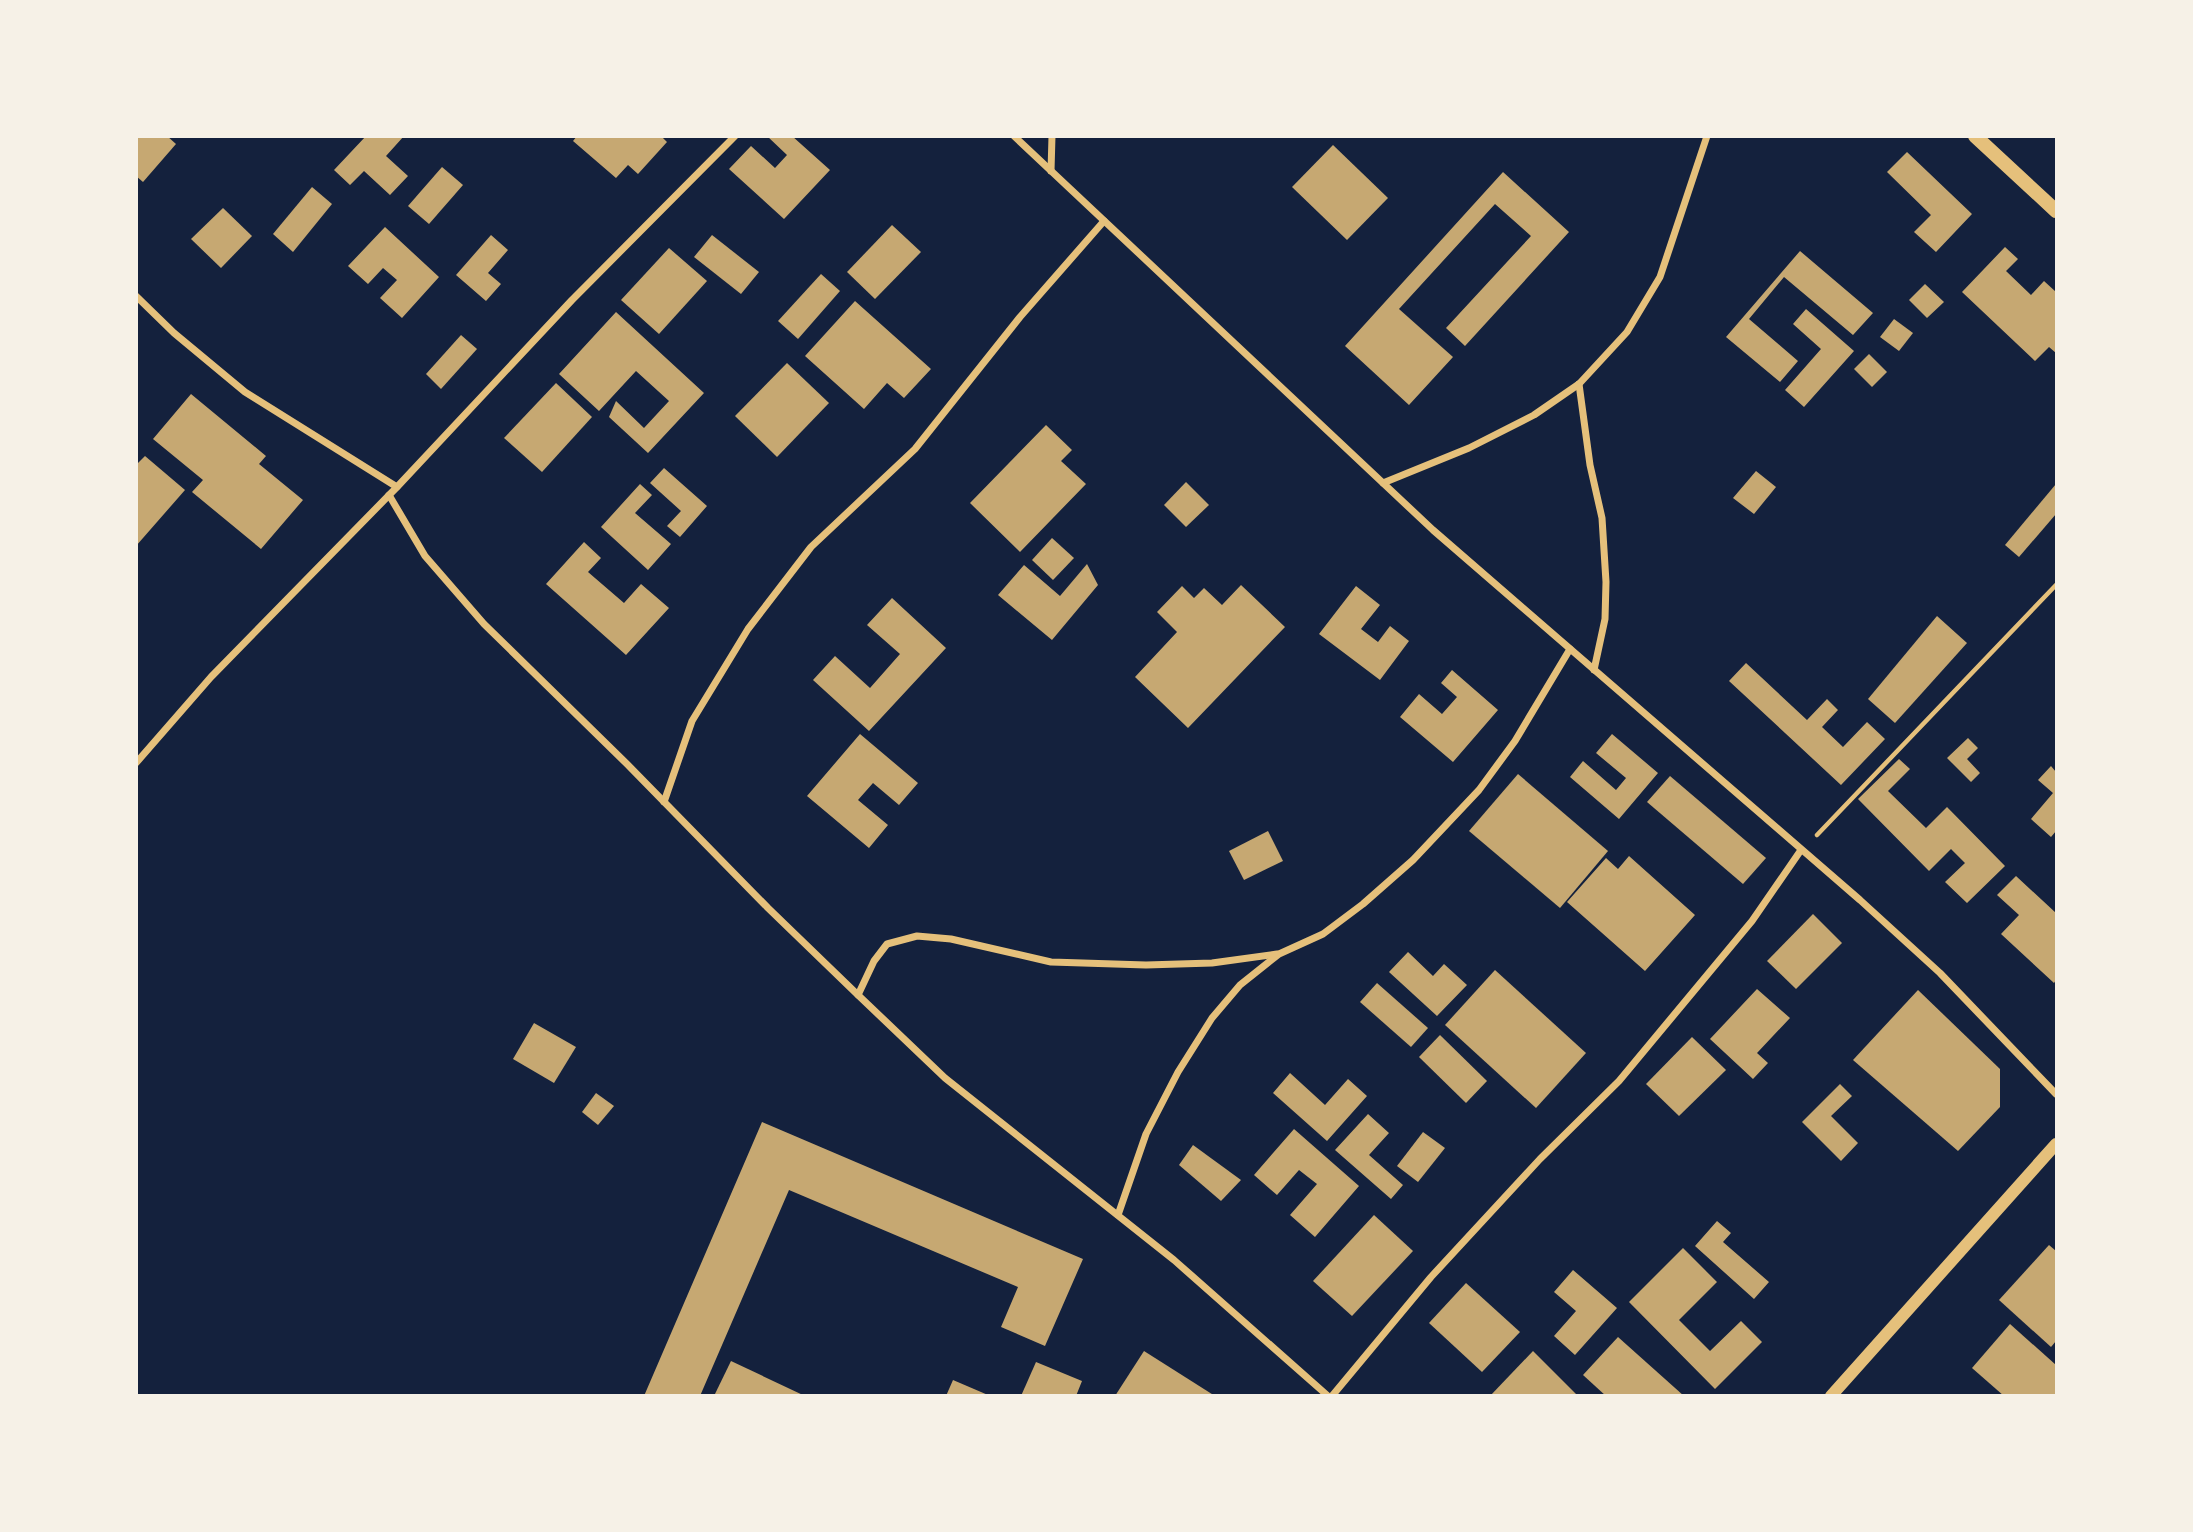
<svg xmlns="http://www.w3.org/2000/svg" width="2193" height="1532" font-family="Mulish,sans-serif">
	<rect width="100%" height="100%" fill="#14213d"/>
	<g fill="#c6a872">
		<path d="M136,136H167L176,144L143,182L136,176Z"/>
		<path d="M366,136H404L386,156L408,176L390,195L364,171L350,185L334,170Z"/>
		<path d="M577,136H661L667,142L638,174L628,165L616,178L573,141Z"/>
		<path d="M767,136H792L830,170L784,219L729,169L751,146L775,168L787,155Z"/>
		<path d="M1333,145L1388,198L1347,240L1292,187Z"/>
		<path d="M1907,152L1972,214L1936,252L1914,232L1931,215L1887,172Z"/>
		<path d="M442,167L463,185L429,224L408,206Z"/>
		<path d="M1503,172L1569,232L1465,346L1446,328L1531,236L1495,204L1399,309L1453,357L1409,405L1345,346Z"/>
		<path d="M312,187L332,204L293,252L273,234Z"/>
		<path d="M223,208L252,236L221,268L191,239Z"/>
		<path d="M892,225L921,252L875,299L847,272Z"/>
		<path d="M385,227L439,277L402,318L380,298L397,280L383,268L368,284L348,266Z"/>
		<path d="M491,235L508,250L488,273L501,284L486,301L456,275Z"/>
		<path d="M712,235L759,272L741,294L694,257Z"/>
		<path d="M2005,247L2018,259L2006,271L2031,295L2044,281L2056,292V353L2049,347L2035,361L1962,292Z"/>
		<path d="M669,248L707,281L659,334L621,300Z"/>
		<path d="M1800,251L1873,313L1853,335L1784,277L1749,319L1798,361L1780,382L1726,337Z"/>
		<path d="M821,274L840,291L798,339L778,321Z"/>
		<path d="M1925,284L1944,302L1927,318L1909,300Z"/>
		<path d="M855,301L931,369L904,398L887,383L864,409L805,356Z"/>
		<path d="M1806,309L1854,351L1804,407L1785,390L1821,349L1793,324Z"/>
		<path d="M616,312L704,393L648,453L609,417L616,401L644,428L669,401L636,371L599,411L559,374Z"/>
		<path d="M1894,319L1913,333L1899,351L1880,337Z"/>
		<path d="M461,335L477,349L441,389L426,374Z"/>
		<path d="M1869,354L1887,372L1872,387L1854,369Z"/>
		<path d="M787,363L829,403L777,457L735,416Z"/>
		<path d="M556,383L592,417L542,472L504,438Z"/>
		<path d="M191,394L266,456L259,464L303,500L261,549L192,492L203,480L153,439Z"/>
		<path d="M1046,425L1072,450L1061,461L1086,484L1020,552L970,503Z"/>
		<path d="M145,456L185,490L136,546V465Z"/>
		<path d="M664,468L707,506L680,537L667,526L681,511L650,483Z"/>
		<path d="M1756,471L1776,487L1754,514L1733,498Z"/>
		<path d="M1186,482L1209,505L1186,527L1164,505Z"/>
		<path d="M640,484L652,495L635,513L671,544L648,570L601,527Z"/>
		<path d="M2056,484V514L2019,557L2005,545Z"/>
		<path d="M1052,538L1074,558L1053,580L1032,560Z"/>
		<path d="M584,542L601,558L588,572L624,603L641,584L669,608L626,655L546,584Z"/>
		<path d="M1087,564L1098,585L1052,640L998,595L1024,565L1060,596Z"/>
		<path d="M1241,585L1285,627L1188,728L1135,677L1177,632L1157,612L1182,586L1194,598L1204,588L1222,605Z"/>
		<path d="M1356,586L1380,605L1361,629L1378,642L1390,626L1409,641L1380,680L1319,634Z"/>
		<path d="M892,598L946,648L869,731L813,680L835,656L870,688L900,654L867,625Z"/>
		<path d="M1937,616L1967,643L1895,723L1868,699Z"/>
		<path d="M1746,663L1807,720L1827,699L1838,710L1822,727L1843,747L1867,722L1885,739L1841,785L1729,681Z"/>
		<path d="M1452,670L1498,710L1453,762L1400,717L1419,694L1442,714L1457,697L1441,683Z"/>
		<path d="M860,734L918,783L899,805L873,783L858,800L888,825L869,848L807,796Z"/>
		<path d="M1612,734L1658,773L1619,819L1570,777L1583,761L1616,790L1626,778L1596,753Z"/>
		<path d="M1968,738L1978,748L1967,759L1980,773L1971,782L1947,758Z"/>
		<path d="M1899,759L1910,769L1888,791L1926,828L1947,807L2005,866L1967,903L1945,882L1965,863L1951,849L1929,871L1858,799Z"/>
		<path d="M2051,766L2056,772V831L2051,837L2031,819L2053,793L2038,780Z"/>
		<path d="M1518,774L1608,851L1560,908L1469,831Z"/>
		<path d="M1670,776L1766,858L1743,884L1647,802Z"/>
		<path d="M1268,831L1283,861L1244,880L1229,851Z"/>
		<path d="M1629,856L1695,915L1645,971L1567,902L1606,858L1618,869Z"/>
		<path d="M2016,876L2056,913V980L2054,983L2001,934L2019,915L1997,895Z"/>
		<path d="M1813,914L1842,943L1796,989L1767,961Z"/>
		<path d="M1408,952L1433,976L1444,964L1467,985L1437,1016L1389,972Z"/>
		<path d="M1495,970L1586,1053L1536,1108L1445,1025Z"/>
		<path d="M1377,983L1428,1028L1411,1047L1360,1002Z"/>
		<path d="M1757,989L1790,1018L1757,1053L1768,1063L1753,1079L1710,1039Z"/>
		<path d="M1918,990L2000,1069V1107L1958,1151L1853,1060Z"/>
		<path d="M534,1023L576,1047L554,1083L513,1059Z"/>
		<path d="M1440,1035L1487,1081L1466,1103L1419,1057Z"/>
		<path d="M1692,1037L1726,1070L1679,1116L1646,1084Z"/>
		<path d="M1290,1073L1325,1105L1348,1079L1367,1096L1327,1141L1273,1093Z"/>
		<path d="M1840,1084L1852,1096L1831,1116L1858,1143L1841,1161L1802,1122Z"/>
		<path d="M596,1093L614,1106L598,1125L582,1112Z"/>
		<path d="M1368,1114L1389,1133L1369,1155L1403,1185L1391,1199L1335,1150Z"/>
		<path d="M762,1122L1083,1259L1045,1346L1001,1327L1018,1287L789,1190L700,1396H644Z"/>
		<path d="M1294,1129L1359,1186L1315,1237L1290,1215L1317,1184L1299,1170L1277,1195L1254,1175Z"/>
		<path d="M1423,1132L1445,1148L1418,1182L1397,1166Z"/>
		<path d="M1193,1145L1241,1180L1221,1201L1179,1165Z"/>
		<path d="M1374,1215L1413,1251L1352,1316L1313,1281Z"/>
		<path d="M1717,1221L1731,1233L1723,1242L1769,1282L1754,1299L1695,1246Z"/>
		<path d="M2049,1245L2056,1251V1341L2051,1347L1999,1300Z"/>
		<path d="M1683,1248L1717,1282L1679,1320L1710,1351L1741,1321L1762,1342L1715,1389L1629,1302Z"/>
		<path d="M1573,1270L1617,1308L1575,1355L1554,1336L1576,1311L1554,1292Z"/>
		<path d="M1466,1283L1520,1332L1482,1372L1429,1323Z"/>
		<path d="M2010,1324L2056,1365V1396H2004L1972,1368Z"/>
		<path d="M1618,1337L1684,1396H1606L1583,1375Z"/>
		<path d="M1144,1351L1215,1396H1115Z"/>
		<path d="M1533,1351L1578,1396H1490Z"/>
		<path d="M731,1361L805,1396H714Z"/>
		<path d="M1036,1362L1082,1381L1076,1396H1021Z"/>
		<path d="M953,1380L988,1395V1396H946Z"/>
	</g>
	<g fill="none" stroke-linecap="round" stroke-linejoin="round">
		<path stroke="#e5c07b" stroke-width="4.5" d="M1817,835L2056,585"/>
		<g stroke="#e5c07b" stroke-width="7">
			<path d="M1014,136L1433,530L1860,900L1940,973L2056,1094"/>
			<path d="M1051,171L1052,136"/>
			<path d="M136,296L174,333L245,392L397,487"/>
			<path d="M1579,384L1590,465L1602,518L1606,582L1605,619L1594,670"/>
			<path d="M1383,483L1469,448L1534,415L1579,384L1627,332L1660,277L1707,136"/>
			<path d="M389,495L425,556L484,624L627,764L768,908L858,995L945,1078L1174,1260L1328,1396"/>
			<path d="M136,763L211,677L397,487L572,300L735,136"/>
			<path d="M664,802L692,721L748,629L811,547L915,449L1020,317L1104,221"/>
			<path d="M858,995L874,961L887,944L917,936L951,939L1051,962L1146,965L1212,963L1277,954"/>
			<path d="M1118,1215L1146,1134L1178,1072L1212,1018L1240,985L1279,954L1323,934L1363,904L1413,860L1479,790L1515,741L1570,649"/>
			<path d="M1332,1396L1431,1277L1540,1159L1619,1081L1752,921L1801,850"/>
		</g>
		<path stroke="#e5c07b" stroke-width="12" d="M1831,1396L2056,1144"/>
		<path stroke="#e5c07b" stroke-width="14" d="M1975,136L2056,211"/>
	</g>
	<rect width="2193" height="1532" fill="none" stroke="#f6f1e7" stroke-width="276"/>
</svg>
